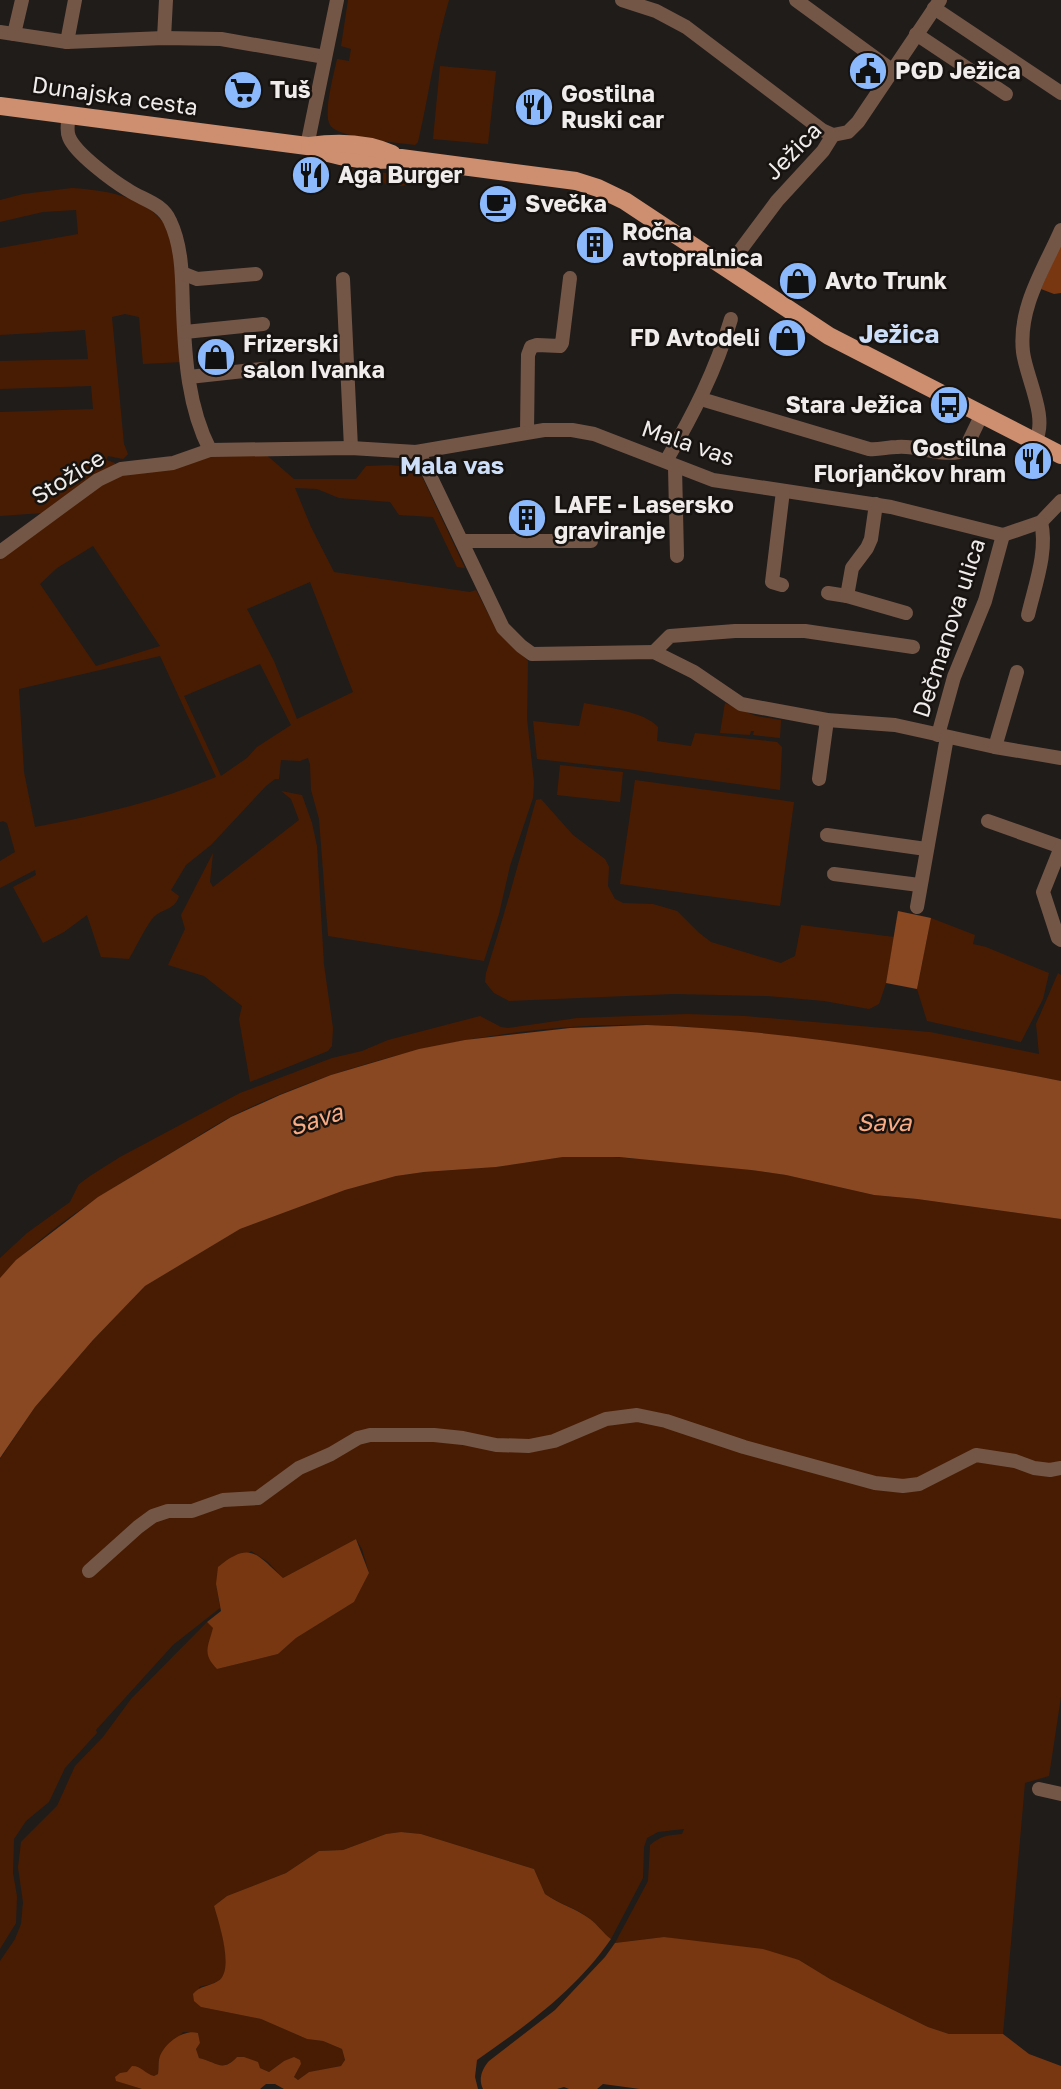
<svg xmlns="http://www.w3.org/2000/svg" width="1061" height="2089" font-family="'Golos Text',sans-serif">
	<rect width="100%" height="100%" fill="#201c1a"/>
	<g fill="#481c02" fill-rule="evenodd">
		<path d="M348,0H449C435,47 429,95 418,142L415,145C399,143 337,138 330,125C323,112 334,74 337,59L349,61L351,49L341,46Z"/>
		<path d="M440,66L496,71L488,144L433,139Z"/>
		<path d="M347,168L434,179L433,181L401,186L354,179Z"/>
		<path d="M72,188C112,191 152,197 172,236L183,362L143,364L139,317L125,314L112,317L124,444L128,454L123,459L108,456L106,460L115,463V467L43,513L0,516V412L93,409L91,386L0,389V361L88,359L85,330L0,335V248L78,234L76,210L43,212L0,222V200L23,194Z"/>
		<path d="M263,452L294,479H356L366,466L390,465L418,468L465,568L457,567L433,517L399,515L390,502L339,498L317,489L295,488L311,527L334,572L470,592L476,590L495,627L528,661L527,719L534,782L533,798L510,866L499,914L484,961L328,936L319,819L311,790L310,764L308,758L300,761L281,760L279,779H275L266,786L211,845L186,865L171,890L179,896C175,910 164,908 155,916C149,920 134,951 129,959L101,957L87,915L64,932L43,943L13,887L36,875L35,870L0,888V861L15,852L7,823L3,821L0,822V558L112,477L226,453ZM93,546L160,646L96,666L40,584L57,568ZM310,582L353,692L297,719L274,661L247,609ZM160,656L216,777C157,802 97,815 35,827L24,772L19,689ZM260,664L291,725L257,747L247,758L221,776L184,696Z"/>
		<path d="M584,703C604,707 644,711 658,727L657,741L691,746L695,733L777,742L782,747L780,790L635,770L537,759L533,721L579,726Z"/>
		<path d="M725,703L756,716L781,720L780,738L753,735L754,731H751L750,735L720,733Z"/>
		<path d="M560,765L623,772L620,802L557,795Z"/>
		<path d="M635,780L794,802L780,906L620,884Z"/>
		<path d="M281,791L302,795L312,823L317,846L324,965L333,1028L332,1046L328,1051L250,1082L239,1019L242,1006L204,976L168,965L185,929L181,915L213,853L210,882L213,887L299,820L291,799Z"/>
		<path d="M541,799L573,835L605,859L609,867L608,886L615,899L623,903L653,904L677,911L698,932L711,942L781,963L795,956L801,925L894,937L886,983L879,1004L869,1009L824,1001L767,996L674,994L509,1001L494,993L485,982L486,973C504,916 520,858 536,800Z"/>
		<path d="M931,918L975,935L973,944L986,947L1049,973L1043,999L1021,1042L927,1021L917,989Z"/>
		<path d="M1058,973L1061,975V1081C968,1062 875,1048 781,1037C737,1032 694,1026 650,1025C511,1022 358,1054 232,1116C209,1128 187,1144 164,1157C106,1192 46,1228 0,1278V1258L27,1233L70,1202L79,1184L90,1176L120,1157L240,1093L332,1058L362,1051L388,1040L480,1016L501,1027L508,1028L577,1018L687,1014L745,1016L930,1032L1039,1054L1036,1024Z"/>
		<path d="M563,1157L600,1156L716,1165L786,1175L874,1195L917,1199L1061,1219V1697L1049,1776L1025,1783L1003,2034H949L928,2027L830,1979L799,1960L664,1937L615,1943L648,1881L650,1845C660,1836 669,1835 682,1834L684,1829L658,1832L647,1838L644,1847L643,1878L611,1939C603,1933 598,1925 590,1919C577,1908 559,1904 545,1894L534,1869L421,1834L401,1832L386,1834L343,1850L319,1851L286,1873L227,1896L214,1906C219,1923 234,1966 221,1979C215,1984 206,1985 199,1987L201,2007L261,2019L307,2039L323,2041L342,2049L345,2061L341,2066L309,2072L298,2080L294,2077L301,2064L284,2061L269,2072L237,2057C221,2073 217,2062 199,2058L196,2049L200,2043L198,2033L183,2032L159,2059L158,2074L154,2076L127,2072L117,2081L142,2089H0V1961L15,1939L21,1924L23,1902L18,1867L21,1842L57,1806L75,1766L103,1737L131,1699L207,1622L213,1628L217,1669L278,1654L296,1638L354,1602L369,1573L362,1549L356,1539L283,1578L268,1562L251,1551L216,1584L220,1608L173,1645L96,1730L97,1733L65,1768L49,1802L26,1821L14,1839L13,1873L17,1896L16,1923L0,1949V1459L35,1407L93,1340L145,1286L240,1229L345,1190L396,1176L424,1172L496,1167Z"/>
	</g>
	<g fill="#783710">
		<path d="M1061,243V293L1054,294L1041,289Z"/>
		<path d="M356,1539L369,1573L354,1602L296,1638L278,1654L217,1669C202,1654 208,1647 213,1628L207,1622L221,1611L216,1584L218,1567C251,1540 257,1555 283,1578Z"/>
		<path d="M401,1832L421,1834L534,1869L545,1894C559,1904 577,1909 590,1919C598,1925 603,1933 611,1939C576,1990 527,2025 477,2060L475,2077L478,2089H284L275,2084H266L260,2089H142L116,2081L115,2077L120,2073L127,2072L132,2066C142,2066 145,2074 154,2076L158,2074C159,2068 158,2061 160,2056C166,2042 184,2029 198,2033L200,2043L196,2049L199,2058C217,2062 222,2073 237,2057H244L258,2062L260,2068L269,2072L284,2061L294,2057L300,2060L301,2064L294,2077L298,2080L309,2072L341,2066L345,2060L342,2049L323,2041L307,2039L261,2019L201,2007L194,2001L193,1994C201,1985 208,1987 218,1981C235,1971 219,1923 214,1906L227,1896L286,1873L319,1851L343,1850L386,1834Z"/>
		<path d="M664,1937L763,1949L799,1960L830,1979L928,2027L949,2034H1003L1029,2054L1061,2066V2089H640L603,2084L597,2089H569L564,2087L557,2089H483C478,2079 482,2069 489,2061L555,2010L605,1957L615,1943Z"/>
	</g>
	<g fill="#894722">
		<path d="M898,911L931,918L917,989L886,983Z"/>
		<path d="M647,1025C786,1030 925,1054 1061,1081V1219L917,1199L874,1195L786,1175L751,1170L619,1157H563L496,1167L424,1172L396,1176L345,1190L240,1229L145,1286L93,1340L35,1407L0,1458V1278L16,1260L98,1197L231,1117L280,1095L331,1075L419,1049L465,1040L570,1028Z"/>
	</g>
	<g fill="none" stroke-linecap="round" stroke-linejoin="round">
		<g stroke="#745647" stroke-width="14">
			<path d="M622,0L656,11L686,27L822,130L833,135"/>
			<path d="M796,0L893,71"/>
			<path d="M934,8L1061,93"/>
			<path d="M0,32L67,42L164,38L221,39L325,57"/>
			<path d="M14,34L22,0"/>
			<path d="M916,34L1006,94"/>
			<path d="M164,38L166,0"/>
			<path d="M67,42L75,0"/>
			<path d="M69,115C68,122 66,130 69,137C75,153 113,181 128,190C143,200 162,203 170,221C183,248 182,281 183,310C185,358 188,407 210,450"/>
			<path d="M833,135L848,132L858,122L940,0"/>
			<path d="M307,146L337,0"/>
			<path d="M727,268L777,201L823,151L833,135"/>
			<path d="M182,273L197,279L256,274"/>
			<path d="M343,279L351,448"/>
			<path d="M185,332L263,324"/>
			<path d="M189,377L262,369"/>
			<path d="M701,399L869,449C879,450 887,447 897,447C918,445 938,456 959,452L968,443L982,414"/>
			<path d="M527,431L528,355L531,347L537,345L560,346L562,343L570,278"/>
			<path d="M1035,441C1049,419 1026,377 1023,352C1018,307 1044,269 1061,230"/>
			<path d="M416,452L423,461L503,628L521,646L532,654L654,652L694,672L741,704L827,720L895,725L995,747L1061,758"/>
			<path d="M666,461C693,415 716,370 731,319"/>
			<path d="M675,467L677,556"/>
			<path d="M462,541H591"/>
			<path d="M0,552L98,480L121,469L173,463L210,450L351,448L416,452L544,430H572L594,434L713,480L891,507L1003,535L1041,522L1061,501"/>
			<path d="M782,585L772,582L783,491"/>
			<path d="M828,593L847,596L906,613"/>
			<path d="M847,596L852,568L867,548L871,539L876,504"/>
			<path d="M1028,615C1035,585 1048,551 1041,522"/>
			<path d="M654,652L670,636L735,631H805L913,647"/>
			<path d="M938,735L954,677L985,601L1003,535"/>
			<path d="M995,747L1017,672"/>
			<path d="M819,779L827,720"/>
			<path d="M988,821L1061,847"/>
			<path d="M827,835L926,849"/>
			<path d="M1061,847L1043,892L1058,938L1061,940"/>
			<path d="M834,874L919,885"/>
			<path d="M917,907L947,737"/>
			<path d="M89,1571L138,1527L153,1516L168,1511H192L223,1500L258,1498L299,1468L331,1454L358,1438L370,1435H434L463,1438L496,1445L529,1446L554,1441L606,1419L637,1415L666,1421L744,1447L875,1483L903,1486L919,1484L976,1455L1015,1461L1034,1468L1050,1470L1061,1468"/>
			<path d="M1039,1789L1061,1794"/>
		</g>
		<g stroke="#cd8f70" stroke-width="18">
			<path d="M0,106L307,146C337,158 368,163 401,158L576,181L598,188L625,201L829,336L1061,455"/>
			<path d="M310,146C337,142 367,143 392,154"/>
		</g>
	</g>
	<defs>
		<g id="civic-disc" transform="scale(2.0125)"><circle r="9.5" fill="#8bb9fc" stroke="#171311"/><path d="M-.6-6.5H3V-4.5H.6V-3L4-1V1h2V6H-6V1h2V-1L-.6-3ZM-1.2 2.5V6h2.4V2.5Z" fill="#111"/></g>
		<g id="supermarket-disc" transform="scale(2.0125)"><circle r="9.5" fill="#8bb9fc" stroke="#171311"/><path d="M-6-5.5h2.5l.6 2H6L4.5 2H-2.5L-4.4-4H-6ZM-1.5 3.2a1.3 1.3 0 1 0 .1 0ZM3 3.2a1.3 1.3 0 1 0 .1 0Z" fill="#111"/></g>
		<g id="restaurant-disc" transform="scale(2.0125)"><circle r="9.5" fill="#8bb9fc" stroke="#171311"/><path d="M-5-6h1v4h1v-4h1v4h1v-4h1v5L-1.5 .5V6h-2V.5L-5-1ZM5-6V6H3V1.5H1.5Q1.5-4 5-6Z" fill="#111"/></g>
		<g id="cafe-disc" transform="scale(2.0125)"><circle r="9.5" fill="#8bb9fc" stroke="#171311"/><path d="M-5.5-4.5H6V0H3Q3 3.5 0 3.5H-2.5Q-5.5 3.5-5.5 0ZM3-3.2v2h1.7v-2ZM-6 4.5H4V6H-6Z" fill="#111"/></g>
		<g id="building-disc" transform="scale(2.0125)"><circle r="9.5" fill="#8bb9fc" stroke="#171311"/><path d="M-4-6H4V6H1V3H-1V6H-4ZM-2.5-4.3h1.7v1.8h-1.7ZM.8-4.3h1.7v1.8H.8ZM-2.5-1h1.7V.8h-1.7ZM.8-1h1.7V.8H.8Z" fill="#111"/></g>
		<g id="shop-disc" transform="scale(2.0125)"><circle r="9.5" fill="#8bb9fc" stroke="#171311"/><path d="M-5-2.5h2.3a2.7 3.5 0 0 1 5.4 0H5L5.5 6h-11ZM-1.5-2.5h3a1.5 2.3 0 0 0-3 0Z" fill="#111"/></g>
		<g id="bus-disc" transform="scale(2.0125)"><circle r="9.5" fill="#8bb9fc" stroke="#171311"/><path d="M-5-6H5V4H4V6H2V4H-2V6H-4V4H-5ZM-3.5-4V0h7V-4ZM-3.5 1.2v1.5H-2V1.2ZM2 1.2v1.5H3.5V1.2Z" fill="#111"/></g>
	</defs>
	<g fill-rule="evenodd">
		<use href="#civic-disc" x="868" y="71"/>
		<use href="#supermarket-disc" x="243" y="90"/>
		<use href="#restaurant-disc" x="534" y="107"/>
		<use href="#restaurant-disc" x="311" y="175"/>
		<use href="#cafe-disc" x="498" y="204"/>
		<use href="#building-disc" x="595" y="245"/>
		<use href="#shop-disc" x="798" y="281"/>
		<use href="#shop-disc" x="787" y="338"/>
		<use href="#shop-disc" x="216" y="357"/>
		<use href="#bus-disc" x="949" y="405"/>
		<use href="#restaurant-disc" x="1033" y="461"/>
		<use href="#building-disc" x="527" y="518"/>
	</g>
	<g text-anchor="middle" stroke-width="5" stroke-linejoin="round" paint-order="stroke">
		<g font-size="23" font-weight="bold" fill="#efeceb" stroke="#171311" text-anchor="start">
			<text x="895" y="79">PGD Ježica</text>
			<text x="270" y="98">Tuš</text>
			<text x="561" y="102">Gostilna<tspan x="561" dy="26">Ruski car</tspan></text>
			<text x="338" y="183">Aga Burger</text>
			<text x="525" y="212">Svečka</text>
			<text x="622" y="240">Ročna<tspan x="622" dy="26">avtopralnica</tspan></text>
			<text x="825" y="289">Avto Trunk</text>
			<text x="760" y="346" text-anchor="end">FD Avtodeli</text>
			<text x="243" y="352">Frizerski<tspan x="243" dy="26">salon Ivanka</tspan></text>
			<text x="922" y="413" text-anchor="end">Stara Ježica</text>
			<text x="1006" y="456" text-anchor="end">Gostilna<tspan x="1006" dy="26">Florjančkov hram</tspan></text>
			<text x="554" y="513">LAFE - Lasersko<tspan x="554" dy="26">graviranje</tspan></text>
		</g>
		<g font-size="23" fill="#efeceb" stroke="#171311">
			<text transform="translate(115 96) rotate(8)" y="8">Dunajska cesta</text>
			<text transform="translate(793 151) rotate(-46)" y="8">Ježica</text>
			<text transform="translate(688 443) rotate(19)" y="8">Mala vas</text>
			<text transform="translate(68 477) rotate(-32)" y="8">Stožice</text>
			<text transform="translate(949 628) rotate(-72)" y="8">Dečmanova ulica</text>
		</g>
		<g font-size="24" font-weight="bold" fill="#ccdef8" stroke="#171311">
			<text x="452" y="474">Mala vas</text>
		</g>
		<g font-size="24" font-style="italic" fill="#f9ab84" stroke="#171311">
			<text transform="translate(316 1120) rotate(-18)" y="8">Sava</text>
			<text x="884" y="1131">Sava</text>
		</g>
		<g font-size="26" font-weight="bold" fill="#ccdef8" stroke="#171311">
			<text x="899" y="343">Ježica</text>
		</g>
	</g>
</svg>
